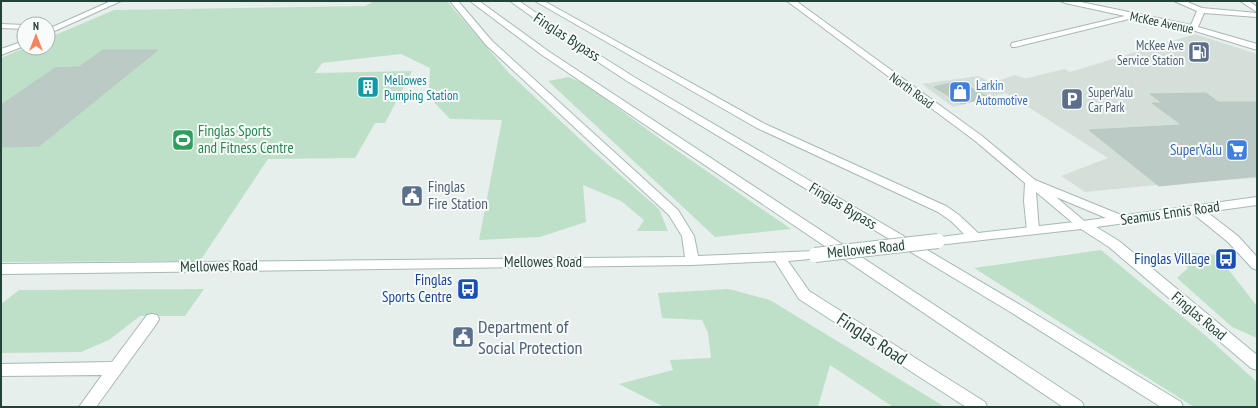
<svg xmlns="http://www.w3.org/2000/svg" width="1258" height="408" font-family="'PT Sans Narrow',sans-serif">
	<rect width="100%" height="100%" fill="#e6efeb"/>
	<path fill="#d4dfda" d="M1195,34L1257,54V178L1156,185L1085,192L1061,176L1108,158L1006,93L953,107L922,84L978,76L992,83L1015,75L1023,78H1028L1064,69L1070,72Z"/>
	<g fill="#bfe0c8">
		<path d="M374,1H447L509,73L595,153L659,209L668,231H637L644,220L621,201L583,185L586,222L540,237L479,240L502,120L450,119L429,97L430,68L401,54L322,63L315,73L412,71L385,123H375L355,158L268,159L200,261L1,262V58L24,48H48V38L114,10L365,6Z"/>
		<path d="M569,77L585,84L663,141L791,229L715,237L548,81Z"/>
		<path d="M1101,250L1206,336L1257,382V407H1194L974,268Z"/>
		<path d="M1174,251L1217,255L1257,306V338L1232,327L1177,278L1188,268Z"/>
		<path d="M204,289L185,316H140L109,340L81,352L1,353V304L19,290Z"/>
		<path d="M729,289L770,300L945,407H893L830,365L818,407H664L619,384L673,370L670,360L711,358L708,333L702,320L662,318L658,293Z"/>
	</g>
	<g fill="#bbcac4" stroke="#b8c9c2">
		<path d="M103,50H158L39,146L1,147V105L55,68L79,67Z"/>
		<path d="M958,81L988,97L962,104L934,87Z"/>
		<path d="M1206,93L1218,102H1257V176L1159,186L1089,130L1182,125L1152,103H1162L1150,94Z"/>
	</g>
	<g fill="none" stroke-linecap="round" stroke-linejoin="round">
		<g stroke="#a8b8b2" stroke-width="2">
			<g id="street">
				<path d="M111,1H121L48,34V29Z"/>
				<path d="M787,1H796L982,136L1035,180L1126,217L1128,220L1126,223H1118L1056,197L1089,225L1087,228H1079L1036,192L1039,231L1037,234H1029L1027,231L1024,201L1025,183L974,140Z"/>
				<path d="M1061,1H1076L1191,25L1197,11L1174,1H1185L1202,8L1257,13V17L1204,13L1198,27L1257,44V50L1192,30L1133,18L1015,47H1012L1011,45L1012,43L1125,16L1065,3Z"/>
				<path d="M1240,1H1249L1257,7V12Z"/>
				<path d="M1,24L24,25V29L1,28Z"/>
				<path d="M24,41V46L1,55V49Z"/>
				<path d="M1195,205L1199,206L1238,236L1257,257V270L1252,268L1228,242L1191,212L1189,209L1191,206Z"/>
				<path d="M152,314L157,315L159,319L157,323L96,407H79L102,375L1,376V364L112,362L147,315Z"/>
			</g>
		</g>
		<g stroke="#a4bbb3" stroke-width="2">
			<g id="secondary">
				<path d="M450,1H458L492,41L678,210L694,236L698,256L815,251L820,252L822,255L820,258L788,261L809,291L985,402L987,407H966L799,299L775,261L692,265L1,274V264L685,257L682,236L669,215L486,45Z"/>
				<path d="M470,1H479L548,51L1082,402L1084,407H1063L542,55Z"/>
				<path d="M510,1H519L574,39L634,77L1022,306L1181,402L1183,407H1161L1012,313L627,81L569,43Z"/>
				<path d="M535,1H544L765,124L946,206L959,215L978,233L1083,221L1257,197V205L1096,227L1119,241L1257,355V370L1251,368L1109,247L1081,229L938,245L933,244L932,241L933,238L964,234L951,221L938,212L757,128Z"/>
			</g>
		</g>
		<use href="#street" fill="#fff" fill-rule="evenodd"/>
		<use href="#secondary" fill="#fff" fill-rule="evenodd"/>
		<g stroke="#a4bbb3" stroke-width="16" stroke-linecap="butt">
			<path id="secondary-bridge" d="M815,255L938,241"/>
		</g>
		<use href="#secondary-bridge" stroke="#fff" stroke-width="14"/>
	</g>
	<defs>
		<g id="fuel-square" transform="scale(1.15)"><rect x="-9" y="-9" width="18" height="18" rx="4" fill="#5c6f8a" stroke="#f7fbf9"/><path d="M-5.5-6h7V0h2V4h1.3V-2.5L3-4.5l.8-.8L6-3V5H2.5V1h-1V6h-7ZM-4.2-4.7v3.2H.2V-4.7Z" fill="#fff"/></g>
		<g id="building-square" transform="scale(1.15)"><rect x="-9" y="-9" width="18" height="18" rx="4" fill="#0f9aa8" stroke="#f7fbf9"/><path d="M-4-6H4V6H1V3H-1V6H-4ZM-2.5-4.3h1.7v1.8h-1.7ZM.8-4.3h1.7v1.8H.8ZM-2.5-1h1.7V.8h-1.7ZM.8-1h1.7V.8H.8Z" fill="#fff"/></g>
		<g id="shop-square" transform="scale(1.15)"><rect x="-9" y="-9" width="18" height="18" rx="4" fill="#3f7fe0" stroke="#f7fbf9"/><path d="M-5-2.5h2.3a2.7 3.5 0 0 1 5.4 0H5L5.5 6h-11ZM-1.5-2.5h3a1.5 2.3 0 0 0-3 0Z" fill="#fff"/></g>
		<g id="parking-square" transform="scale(1.15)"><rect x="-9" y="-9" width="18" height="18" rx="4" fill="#5c6f8a" stroke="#f7fbf9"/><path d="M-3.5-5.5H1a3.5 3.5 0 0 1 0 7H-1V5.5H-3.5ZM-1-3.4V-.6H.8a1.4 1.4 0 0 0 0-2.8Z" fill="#fff"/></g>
		<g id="stadium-square" transform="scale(1.15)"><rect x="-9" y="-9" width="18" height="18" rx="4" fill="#2e9e5b" stroke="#f7fbf9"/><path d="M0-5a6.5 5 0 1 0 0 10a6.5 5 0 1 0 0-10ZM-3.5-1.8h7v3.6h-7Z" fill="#fff"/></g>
		<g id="supermarket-square" transform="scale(1.15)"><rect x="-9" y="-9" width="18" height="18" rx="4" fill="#3f7fe0" stroke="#f7fbf9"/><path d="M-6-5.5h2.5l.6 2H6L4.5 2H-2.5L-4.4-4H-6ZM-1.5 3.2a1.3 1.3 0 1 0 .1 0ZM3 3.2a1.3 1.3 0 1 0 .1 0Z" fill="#fff"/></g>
		<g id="civic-square" transform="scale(1.15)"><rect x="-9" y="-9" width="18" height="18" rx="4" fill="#5c6f8a" stroke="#f7fbf9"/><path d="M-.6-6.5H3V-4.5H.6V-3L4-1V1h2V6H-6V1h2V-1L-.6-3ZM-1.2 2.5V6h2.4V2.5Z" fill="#fff"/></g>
		<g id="bus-square" transform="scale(1.15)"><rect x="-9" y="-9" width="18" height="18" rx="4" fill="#1a4fb4" stroke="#f7fbf9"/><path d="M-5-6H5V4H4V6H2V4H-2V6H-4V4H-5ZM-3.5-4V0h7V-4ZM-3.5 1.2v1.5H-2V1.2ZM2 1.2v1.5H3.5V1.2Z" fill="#fff"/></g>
	</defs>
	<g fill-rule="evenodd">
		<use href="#fuel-square" x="1199" y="52"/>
		<use href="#building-square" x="368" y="87"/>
		<use href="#shop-square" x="960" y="92"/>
		<use href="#parking-square" x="1072" y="99"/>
		<use href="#stadium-square" x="183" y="140"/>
		<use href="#supermarket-square" x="1237" y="150"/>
		<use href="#civic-square" x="412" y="196"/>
		<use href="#bus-square" x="1226" y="259"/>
		<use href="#bus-square" x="468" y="289"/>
		<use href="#civic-square" x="463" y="337"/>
	</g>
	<g text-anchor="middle" stroke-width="4" stroke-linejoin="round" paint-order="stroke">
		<g font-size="13" fill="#24423a" stroke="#f7fbf9">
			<text transform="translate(1162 22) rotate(12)" y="5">McKee Avenue</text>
			<text transform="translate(912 90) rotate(36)" y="5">North Road</text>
		</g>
		<g font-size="13" fill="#4e5e75" stroke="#f7fbf9" text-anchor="end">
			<text x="1184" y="50">McKee Ave<tspan x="1184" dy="15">Service Station</tspan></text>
			<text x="1088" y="97" text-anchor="start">SuperValu<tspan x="1088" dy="15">Car Park</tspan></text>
		</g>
		<g font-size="13" fill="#0d838f" stroke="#f7fbf9" text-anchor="start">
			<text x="384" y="85">Mellowes<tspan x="384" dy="15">Pumping Station</tspan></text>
		</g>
		<g font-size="13" fill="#366cbe" stroke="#f7fbf9" text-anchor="start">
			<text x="976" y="90">Larkin<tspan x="976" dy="15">Automotive</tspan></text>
		</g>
		<g font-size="15" fill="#24423a" stroke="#f7fbf9">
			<text transform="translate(567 37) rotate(33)" y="5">Finglas Bypass</text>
			<text transform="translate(843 206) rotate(31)" y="5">Finglas Bypass</text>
			<text transform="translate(1170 213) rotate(-8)" y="5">Seamus Ennis Road</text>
			<text transform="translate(866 249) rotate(-6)" y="5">Mellowes Road</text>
			<text x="543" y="267">Mellowes Road</text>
			<text transform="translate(219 266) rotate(-1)" y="5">Mellowes Road</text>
			<text transform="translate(1199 316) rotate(40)" y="5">Finglas Road</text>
		</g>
		<g font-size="15" fill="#27864d" stroke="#f7fbf9" text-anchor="start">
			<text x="198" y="136">Finglas Sports<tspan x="198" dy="17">and Fitness Centre</tspan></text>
		</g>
		<g font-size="15" fill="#366cbe" stroke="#f7fbf9" text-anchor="end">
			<text x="1222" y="155">SuperValu</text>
		</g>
		<g font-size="15" fill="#4e5e75" stroke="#f7fbf9" text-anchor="start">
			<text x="428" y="192">Finglas<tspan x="428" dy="17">Fire Station</tspan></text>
		</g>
		<g font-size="15" fill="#164399" stroke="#f7fbf9" text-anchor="end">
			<text x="1210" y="264">Finglas Village</text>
			<text x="452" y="285">Finglas<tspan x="452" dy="17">Sports Centre</tspan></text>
		</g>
		<g font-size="18" fill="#4e5e75" stroke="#f7fbf9" text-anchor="start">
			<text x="478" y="333">Department of<tspan x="478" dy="21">Social Protection</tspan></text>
		</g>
		<g font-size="18" fill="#24423a" stroke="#f7fbf9">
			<text transform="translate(872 339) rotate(33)" y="6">Finglas Road</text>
		</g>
	</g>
	<rect width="1258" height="408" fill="none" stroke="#24423a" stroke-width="4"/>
	<g transform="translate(36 36)"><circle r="19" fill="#f7fbf9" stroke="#a3b1ad"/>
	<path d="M0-3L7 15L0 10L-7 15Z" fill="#f4845f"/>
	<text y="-6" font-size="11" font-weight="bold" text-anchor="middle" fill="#24423a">N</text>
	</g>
</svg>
